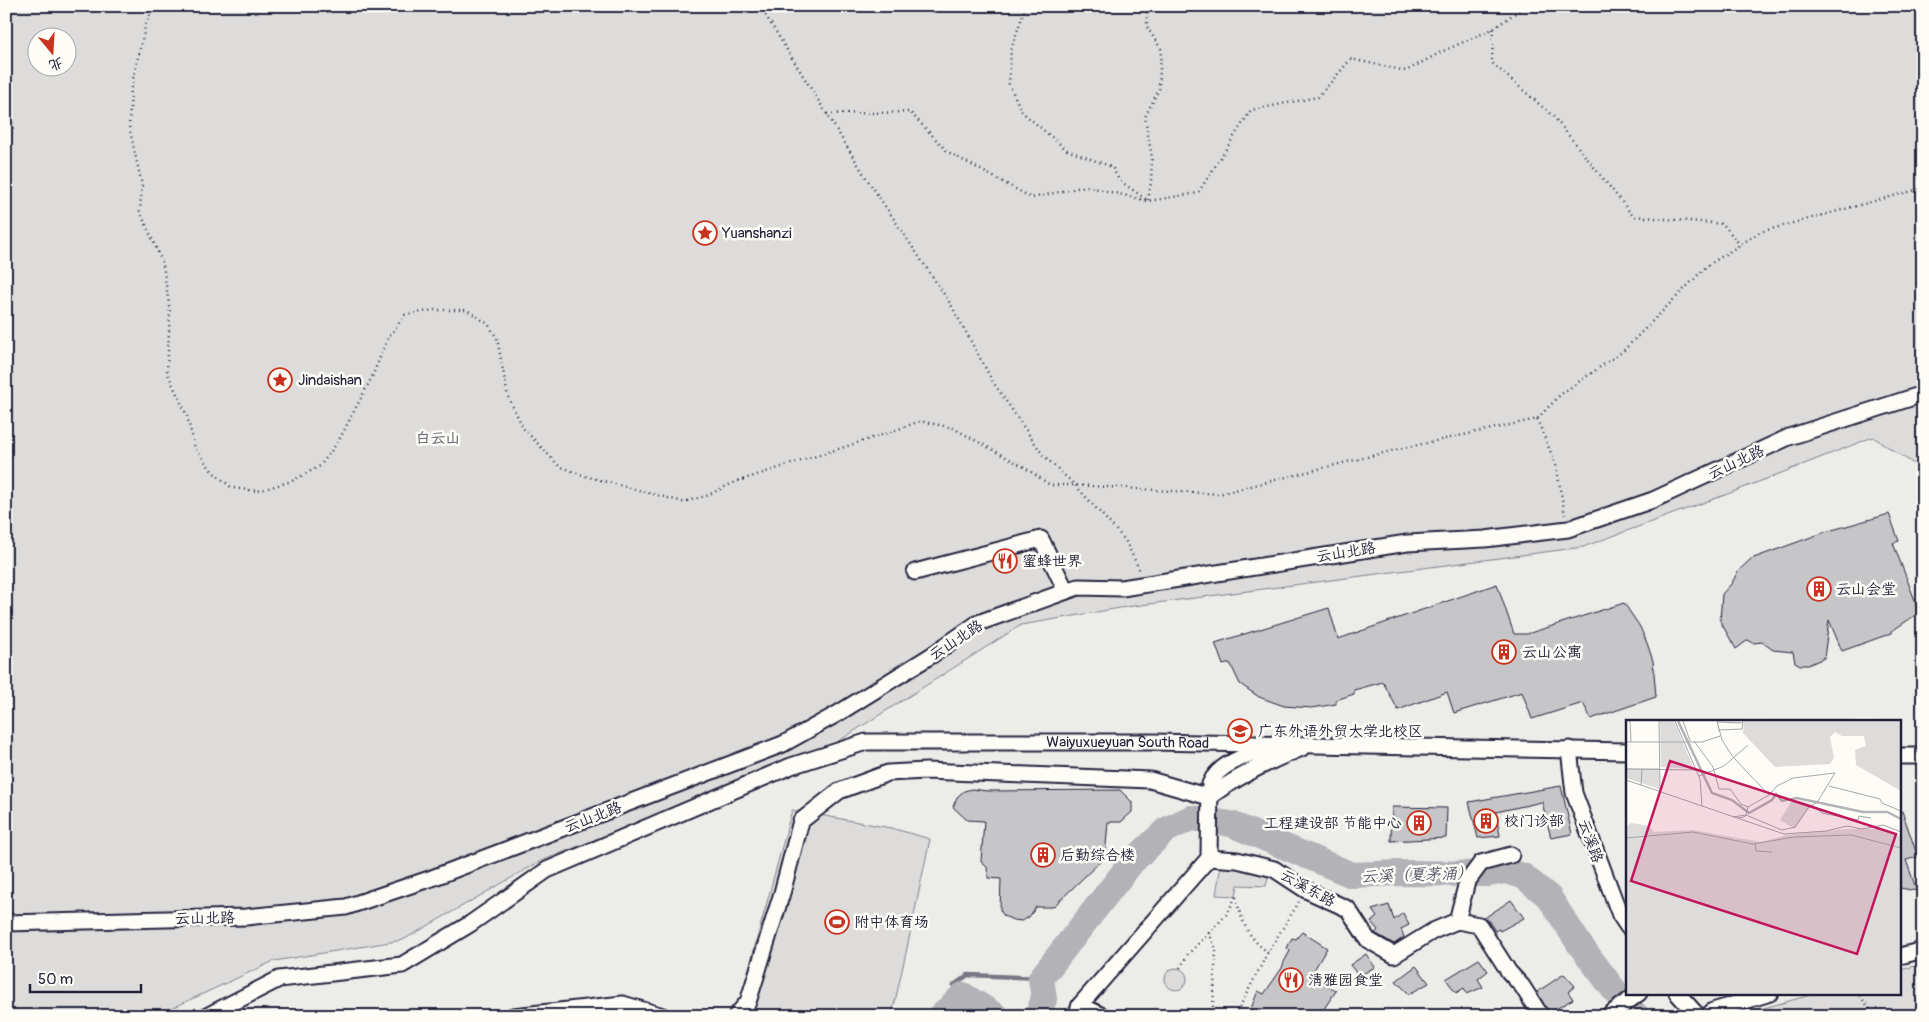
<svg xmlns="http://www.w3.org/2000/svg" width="1929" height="1022" font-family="Pangolin,'LXGW WenKai TC',sans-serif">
	<rect width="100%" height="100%" fill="#fdfcf7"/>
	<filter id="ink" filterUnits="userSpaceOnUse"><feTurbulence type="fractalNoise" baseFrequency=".02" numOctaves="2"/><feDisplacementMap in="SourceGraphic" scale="10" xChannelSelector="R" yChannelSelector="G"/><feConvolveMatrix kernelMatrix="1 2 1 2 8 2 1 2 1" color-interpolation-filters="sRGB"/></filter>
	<g filter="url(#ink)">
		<path fill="#ecece9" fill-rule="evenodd" d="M1873,437L1923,470V1016H155L274,961L403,940L539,862L837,742L1021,625L1126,607L1583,547L1733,492ZM1628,721H1900V993H1628Z"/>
		<g fill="#dddcdb" stroke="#807f8b" fill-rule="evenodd">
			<path d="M6,6H1923V470L1873,437L1733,492L1583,547L1126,607L1021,625L837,742L539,862L403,940L274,961L155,1016H6ZM38,38H68V68H38Z"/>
			<path d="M792,810L891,828L930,839L907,948L894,1006L889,1016H736Z"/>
			<path d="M1222,858L1270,868L1266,886L1238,885L1236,896L1216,895Z"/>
			<path d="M1923,964V1016H1736L1817,993H1900V970Z"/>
			<circle cx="1176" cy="979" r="11"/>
		</g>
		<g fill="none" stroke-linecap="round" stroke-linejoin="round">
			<path stroke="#787885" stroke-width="4.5" d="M963,995L954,985L968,975L1041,978"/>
			<g stroke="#b2b2b7" stroke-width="26">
				<path d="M941,1016L963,995L996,1016"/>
				<path d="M1037,1016L1044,999L1041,978L1132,862L1166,830L1191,818L1231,824L1352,875L1399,873L1488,874L1506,871L1523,876L1549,897L1580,945L1627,1007L1637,1016"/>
			</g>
		</g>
		<g fill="#c6c6c8" stroke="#22223b">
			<path d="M1889,514L1899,541L1893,543L1916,603L1917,614L1892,631V633L1842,651L1829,620L1824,658L1808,665H1800L1795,662L1793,652L1773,650L1762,642L1753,643L1748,640L1736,649L1720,621L1722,594L1732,583L1738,571L1751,559L1825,532Z"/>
			<path d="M1497,584L1514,634H1527L1624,603L1640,627L1647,643L1653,661L1656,697L1591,719L1583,703L1532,719L1522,692L1454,713L1447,692L1398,710L1383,682L1354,690V694L1336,700V704L1312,708L1284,706L1259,697L1240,684L1230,663L1223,665L1215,643L1329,608L1338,639Z"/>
			<path d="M1561,786L1572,834L1551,838L1542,802L1496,812L1500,836L1478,838L1469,802Z"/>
			<path d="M972,789L987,791L1120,790L1132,802V812L1121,822H1108L1105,857L1053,907H1036L1029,917L1022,921L1013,920L1004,916L1000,910L1001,879L988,878L987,867L981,862L984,821L967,820L953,807L957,797L964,791Z"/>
			<path d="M1392,807L1447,808L1446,838L1391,841Z"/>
			<path d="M1900,811H1902L1918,857L1906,860L1917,891L1900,888Z"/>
			<path d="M1511,900L1524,918L1500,931L1499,929L1495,931L1486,917Z"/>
			<path d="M1389,905L1394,920L1403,913L1409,925L1401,929L1404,937L1394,944L1375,933L1378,930L1371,922L1377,917L1372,910Z"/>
			<path d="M1302,932L1327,948L1311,975L1336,991L1319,1016H1248L1258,991L1264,994L1282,968L1284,962L1290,951L1287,948L1292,938L1296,939Z"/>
			<path d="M1366,954L1375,967L1359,976L1350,965Z"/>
			<path d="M1479,959L1488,971L1478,979L1483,987L1467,994L1464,988L1456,993L1446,979Z"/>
			<path d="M1416,966L1429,983L1409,994L1396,981Z"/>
			<path d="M1564,974L1575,986L1568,992L1573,999L1549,1013L1537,992Z"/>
		</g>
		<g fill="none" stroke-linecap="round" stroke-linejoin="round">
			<g stroke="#22223b" stroke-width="19">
				<g id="minor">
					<path d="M915,572L1041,539L1066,591"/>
					<path d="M1569,749L1574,793L1620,915L1628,927"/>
					<path d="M1900,756H1923"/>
					<path d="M1209,797C1238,776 1269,761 1302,748"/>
					<path d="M1209,858L1237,860L1274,869L1306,890L1348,909L1368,940L1394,955L1433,931L1457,921L1479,925L1509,972L1522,986L1541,1016"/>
					<path d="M1457,921L1467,882L1481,863L1511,855"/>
					<path d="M6,923L246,917L346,907L432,878L783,744L837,714L932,655L978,623L1078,587L1122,588L1407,543L1485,539L1568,529L1653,500L1789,437L1923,394"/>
					<path d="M1900,956L1923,950"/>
					<path d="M1677,993L1698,1016"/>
					<path d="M1080,1005L1103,1016"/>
					<path id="s1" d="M207,1016L279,979L402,965L470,924L547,870L791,766L866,742H1152L1628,751"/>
					<path d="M513,1016L623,1004L663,1016"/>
					<path d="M736,1016L748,1002L782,893L801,821L839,791L888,773L926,771L1150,780L1209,797"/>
					<path d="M1076,1016L1080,1005L1209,858L1210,784C1219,762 1248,755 1270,749"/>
					<path d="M1608,1016L1639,993"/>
					<path d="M1707,1016L1713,1011L1770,993"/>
				</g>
			</g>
			<g stroke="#22223b" stroke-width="2.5" stroke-dasharray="1 4" stroke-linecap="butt">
				<path d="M155,6L146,23L131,88L129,126L142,185L140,211L163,264L170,312L167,372L187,416L195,448L212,471L232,488L258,491L292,481L320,466L338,442L372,377L388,338L405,315L434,310H467L488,324L497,338L508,397L524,429L559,466L585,476L683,502L706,496L735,482L888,433L920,421L953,428L1024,467L1050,485H1075L1219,494L1399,449L1537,419L1561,394L1622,352L1707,266L1760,232L1923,188"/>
				<path d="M762,6L763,11L865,176L950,303L993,382L1043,455L1075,485L1125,540L1140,571"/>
				<path d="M1026,6L1011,49L1009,84L1022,112L1067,150L1112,167L1119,180L1148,201L1151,182L1152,158L1145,117L1159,89L1161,49L1147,27V6"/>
				<path d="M1493,29L1492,63L1554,117L1633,216L1723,224L1740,245"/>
				<path d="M6,83L13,127L6,160"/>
				<path d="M827,114L910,112L948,152L1032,198L1086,186L1148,201L1198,193L1251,110L1318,97L1351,59L1406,71L1441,52L1493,29L1525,6"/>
				<path d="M1537,419L1556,465L1565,515"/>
				<path d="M1236,897C1241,920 1248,939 1268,952"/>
				<path d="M1180,968L1188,954L1209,933"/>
				<path d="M1860,996L1875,1016"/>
				<path d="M1209,1016L1213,1007L1216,949L1209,933L1227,914L1236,896"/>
				<path d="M1235,1016L1268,952L1299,902"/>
			</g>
			<use href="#minor" stroke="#fdfcf7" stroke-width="15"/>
		</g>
	</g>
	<defs>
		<g id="sight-ring" transform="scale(1.25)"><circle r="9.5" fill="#fdfcf7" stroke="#c8321e" stroke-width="1.5"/><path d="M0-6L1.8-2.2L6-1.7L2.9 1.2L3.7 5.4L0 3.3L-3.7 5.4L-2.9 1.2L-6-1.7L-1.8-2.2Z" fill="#c8321e"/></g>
		<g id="restaurant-ring" transform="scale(1.25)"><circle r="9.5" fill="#fdfcf7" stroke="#c8321e" stroke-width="1.5"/><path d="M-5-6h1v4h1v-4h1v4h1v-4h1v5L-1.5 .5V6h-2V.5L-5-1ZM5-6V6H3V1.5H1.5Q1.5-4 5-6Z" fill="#c8321e"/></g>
		<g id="building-ring" transform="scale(1.25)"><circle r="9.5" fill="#fdfcf7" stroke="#c8321e" stroke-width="1.5"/><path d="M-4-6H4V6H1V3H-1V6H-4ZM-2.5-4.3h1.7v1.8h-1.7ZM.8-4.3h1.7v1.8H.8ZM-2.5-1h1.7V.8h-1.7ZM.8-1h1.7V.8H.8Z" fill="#c8321e"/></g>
		<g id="university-ring" transform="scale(1.25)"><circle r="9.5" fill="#fdfcf7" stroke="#c8321e" stroke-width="1.5"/><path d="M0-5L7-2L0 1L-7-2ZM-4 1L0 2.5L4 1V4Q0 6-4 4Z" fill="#c8321e"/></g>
		<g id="stadium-ring" transform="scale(1.25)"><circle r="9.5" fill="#fdfcf7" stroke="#c8321e" stroke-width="1.5"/><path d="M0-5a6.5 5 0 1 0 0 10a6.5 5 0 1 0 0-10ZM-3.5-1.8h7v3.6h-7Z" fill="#c8321e"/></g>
	</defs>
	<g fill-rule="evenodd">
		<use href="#sight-ring" x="705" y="233"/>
		<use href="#sight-ring" x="280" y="380"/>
		<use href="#restaurant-ring" x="1005" y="561"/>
		<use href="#building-ring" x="1819" y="589"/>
		<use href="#building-ring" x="1504" y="652"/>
		<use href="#university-ring" x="1240" y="731"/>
		<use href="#building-ring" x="1486" y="821"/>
		<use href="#building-ring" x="1419" y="823"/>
		<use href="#building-ring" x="1043" y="855"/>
		<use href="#stadium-ring" x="837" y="922"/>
		<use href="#restaurant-ring" x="1291" y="980"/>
	</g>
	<g text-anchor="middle" stroke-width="5" stroke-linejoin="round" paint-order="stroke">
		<g font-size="15" fill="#22223b" stroke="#fdfcf7" text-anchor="start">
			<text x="722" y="238">Yuanshanzi</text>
			<text x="298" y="385">Jindaishan</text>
			<text x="1022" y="566">蜜蜂世界</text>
			<text x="1836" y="594">云山会堂</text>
			<text x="1522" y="657">云山公寓</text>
			<text x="1258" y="736">广东外语外贸大学北校区</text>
			<text x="1504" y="826">校门诊部</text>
			<text x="1402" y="828" text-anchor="end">工程建设部 节能中心</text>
			<text x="1060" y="860">后勤综合楼</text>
			<text x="854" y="927">附中体育场</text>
			<text x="1308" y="985">清雅园食堂</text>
		</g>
		<g font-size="15" fill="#5a5a6b" stroke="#fdfcf7">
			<text x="438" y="443">白云山</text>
		</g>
		<g font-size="15" fill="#22223b" stroke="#fdfcf7">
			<text transform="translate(1736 462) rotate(-25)" y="5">云山北路</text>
			<text transform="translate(1346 552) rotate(-9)" y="5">云山北路</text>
			<text transform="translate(956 640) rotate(-33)" y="5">云山北路</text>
			<text dy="5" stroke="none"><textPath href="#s1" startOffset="984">Waiyuxueyuan South Road</textPath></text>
			<text transform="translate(593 817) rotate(-21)" y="5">云山北路</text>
			<text transform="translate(1591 841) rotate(70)" y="5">云溪路</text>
			<text transform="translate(1308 888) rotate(29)" y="5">云溪东路</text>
			<text transform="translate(205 918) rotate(-1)" y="5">云山北路</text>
		</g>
		<g font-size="16" font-style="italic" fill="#545466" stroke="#fdfcf7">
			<text transform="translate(1417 874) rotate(-2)" y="6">云溪（夏茅涌）</text>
		</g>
	</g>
	<g transform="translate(1626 720)">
		<rect width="275" height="275" fill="#fdfcf7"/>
		<path d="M34,1H48L68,49L35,47ZM118,1H275V71L230,45L229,30L240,26L238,16H216L209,12L204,17L208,38L204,44L149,47L117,13ZM0,48H33V69L0,58ZM172,80L186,84L169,109L154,100L165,82ZM5,103L23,106L28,112L66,110L135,122L161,115L220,109H257L275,117V274H0V107Z" fill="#dddcdb"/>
		<path fill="none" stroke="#b2b2b7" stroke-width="2.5" d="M52,1L86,73L106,80L123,93L146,80L150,74L156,81L171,78L237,92H261L275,99"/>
		<path fill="none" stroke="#a5a5ac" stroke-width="1" d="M4,1L5,22M33,1L34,72M49,1L74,59L76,86M57,1L64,21M91,1L96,20L107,37L143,75M91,2L117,3M92,10L116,9L117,1M68,21L87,47L93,69H104L115,84L122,87M0,22H76L94,16M0,49L70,50M73,56L98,46L122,25M0,60L158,114L200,111L221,106L236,109L257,105L275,112M15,65L16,49M203,66L254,79L256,83L275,91M186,85L196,93L232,100L233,96L245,98M107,97L120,95L156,110L169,107L182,88L192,81L209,53L167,58L151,66L143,75L122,87L120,95L118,97L112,98M0,118L67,112L127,124L168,117L225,115L275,128M129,124L130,131L146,132"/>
		<path fill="#c2185b" fill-opacity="0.15" stroke="#c2185b" stroke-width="2.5" d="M44,41L270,114L231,234L5,161Z"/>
		<rect width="275" height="275" fill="none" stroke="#22223b" stroke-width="2.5"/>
	</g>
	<rect width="1929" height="1022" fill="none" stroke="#fdfcf7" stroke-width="25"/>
	<rect x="12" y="12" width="1904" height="997" fill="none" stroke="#22223b" stroke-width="2" filter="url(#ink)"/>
	<g transform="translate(52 52) rotate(162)"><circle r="24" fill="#fdfcf7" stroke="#a5a5ac"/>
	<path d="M0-4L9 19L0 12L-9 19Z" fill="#c8321e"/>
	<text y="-8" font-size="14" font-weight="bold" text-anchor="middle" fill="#22223b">北</text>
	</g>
	<path d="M30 984v8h111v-8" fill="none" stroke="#22223b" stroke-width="2.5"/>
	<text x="38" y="984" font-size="15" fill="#22223b" stroke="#fdfcf7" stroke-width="4" paint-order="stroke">50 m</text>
</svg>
